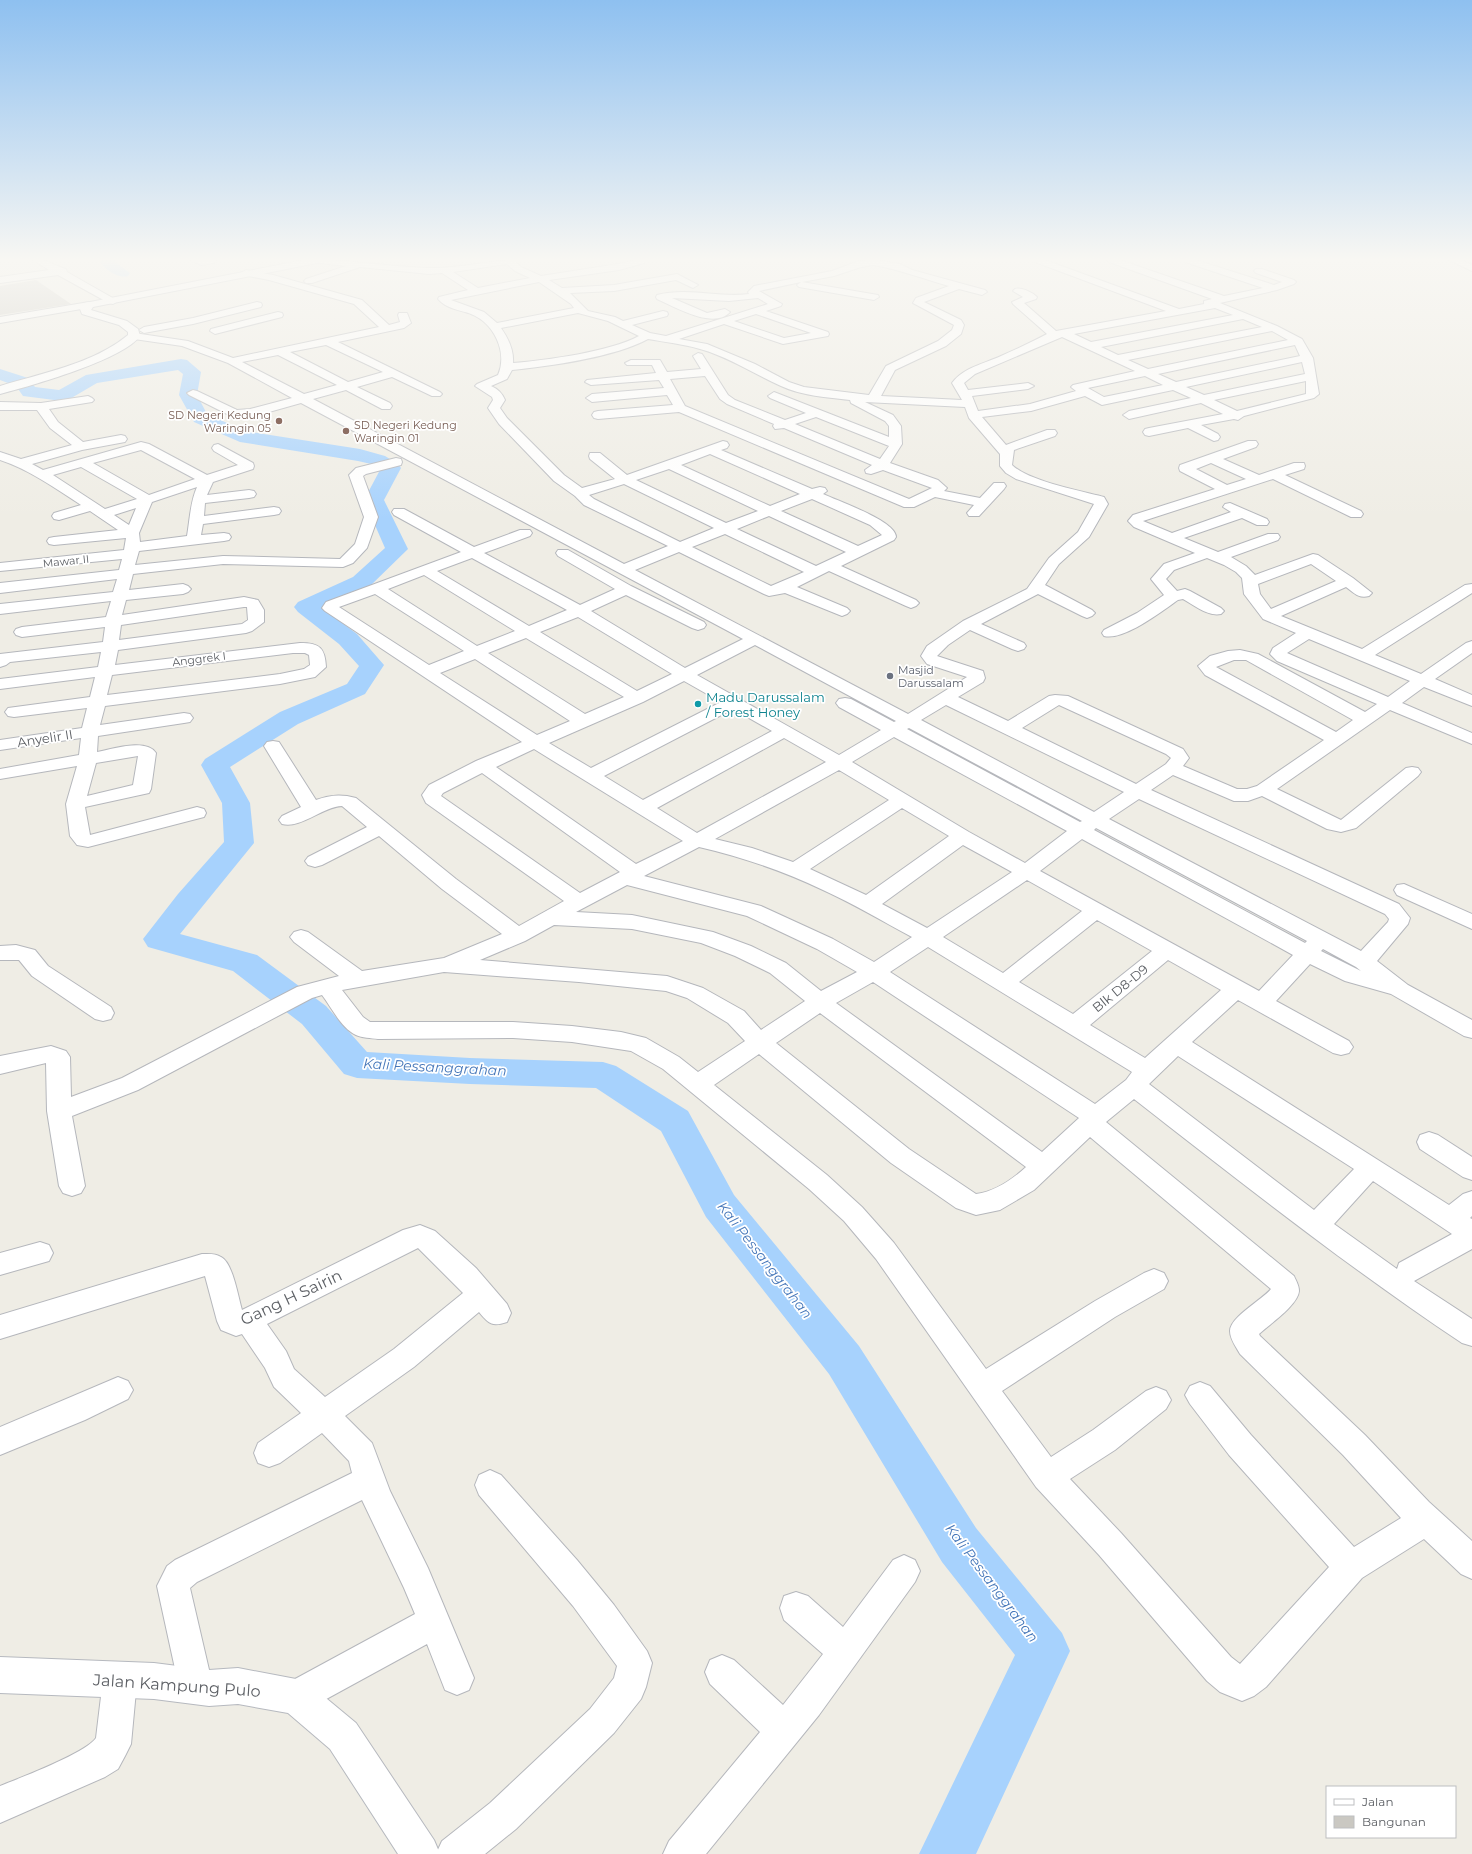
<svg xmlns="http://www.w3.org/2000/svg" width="1472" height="1854" font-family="Montserrat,sans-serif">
	<rect width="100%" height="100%" fill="#efede5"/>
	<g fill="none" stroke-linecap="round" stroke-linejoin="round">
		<g fill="#a7d2fd" fill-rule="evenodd">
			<path d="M102,260H116L115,262L130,273L128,276C118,279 106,270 100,262Z"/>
			<path d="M181,359L187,360L201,372L197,395L207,414L245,431L360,449L385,456L398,464L401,468L384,500L408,549L369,587L322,608L357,634L384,665L365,694L298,724L230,767L250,803L254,843L180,934L257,955L326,1006L367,1052L470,1058L603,1062L616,1066L688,1111L734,1195L859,1346L976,1528L1062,1633L1070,1651L976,1854H919L1015,1655L942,1562L829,1374L706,1217L661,1131L596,1088L470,1084L357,1078L344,1074L302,1024L233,971L148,947L143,939L178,894L224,842L222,803L201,765L205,759L280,712L347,684L359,666L339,644L298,612L294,607L298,602L353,577L385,548L364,500L380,470L371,464L358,461L240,442L194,422L179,395L183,374L178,370L97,383L68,400L62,401L23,396L16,386L0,380V369L28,378L35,387L59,390L86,375Z"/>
		</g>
	</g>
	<path fill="#cac8c2" d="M36,280L71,304L0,315V286Z"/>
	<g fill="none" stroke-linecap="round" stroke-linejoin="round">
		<g stroke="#b5b7bc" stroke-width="2">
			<g id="street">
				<path d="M33,260C46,258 55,266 66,269L67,272L118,301L113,304L109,303L58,275L0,283V277L49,270Z"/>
				<path d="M191,260H215L216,261L214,263L201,265Z"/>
				<path d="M315,260C353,260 390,267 428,268C458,269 488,260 517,260L516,262L521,267L541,276L618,264L636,260H645L644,263L619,270L549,280L562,288L614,285L677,274L698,285L693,288L676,280L614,291L570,293L588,311L615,317L623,321L663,311L667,312L668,314L667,316L632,325L650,333L666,336L768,304L758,298L729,301L672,298L707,313L725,309L730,312C714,330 675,307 657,299L656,297L657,295C688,287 719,298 749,294L748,292L754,286L832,271L859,261L875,260L900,264L912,270L985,290L987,292L982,295L959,289L924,302L961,320L964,325L961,334L946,346L895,370L881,396L962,400L952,383C964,367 984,364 1001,356C1017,349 1032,342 1047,334L1013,304L1012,302L1023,297L1013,291L1015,289C1021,287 1032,292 1037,297L1036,299L1024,303L1056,331L1166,311L1035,262L1034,260H1045L1179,309L1204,304V301L1212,299L1109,262L1107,260H1120L1224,296L1263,288L1185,262L1184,260H1196L1274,285L1282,282L1256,273L1254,271L1256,269H1262L1294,280L1296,282L1294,284L1277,290L1220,303L1277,326L1302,339L1313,358L1319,394L1314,398L1244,416L1238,420L1234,419L1201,425L1218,434L1220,437L1218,440L1214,441L1188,428L1149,436L1145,435L1143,432L1145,429L1149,428L1223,414L1201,403L1129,419L1123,415L1129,411L1191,398L1173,390L1102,405L1085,396L1031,411L982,417L1006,445L1047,430H1055L1057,433L1055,436L1014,450L1012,465C1028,481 1081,491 1104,497L1108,504L1089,537L1059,564L1045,585L1092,610L1095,613L1092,616L1087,618L1082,616L1038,594L981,624L1024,643L1026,646L1024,649L1018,651L1012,649L970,630L948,645L937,656L983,671L985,678L983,682L958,697L1008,721L1049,696L1055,695L1068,696L1183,749L1189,758L1183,766L1237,789H1247L1257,786L1324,740L1205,675L1198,666L1210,656L1228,651L1240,650L1258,654L1365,712L1377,704L1277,661L1270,654L1273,648L1296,633L1263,619L1244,594L1242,578L1236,572L1224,565L1207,558L1174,570L1166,579L1177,591L1185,589L1190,591L1221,608L1224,611L1221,614C1208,617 1194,605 1183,599L1178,600C1162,611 1124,641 1104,636L1102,633L1104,630L1137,613L1164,595L1151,579L1164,564L1195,553L1134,527L1128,521L1133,515L1215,489L1180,471L1179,468L1180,465L1248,441H1256L1258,444L1256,447L1223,459L1259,475L1294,463H1304L1305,466L1304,469L1285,475L1361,511L1363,514L1361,517H1351L1273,479L1143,521L1172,533L1231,512L1223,507L1225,504L1230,503L1267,519L1269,522L1267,525H1257L1242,518L1184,538L1218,552L1268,534H1278L1280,537L1278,540L1231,557L1246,566L1255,575L1313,554L1318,555L1353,578L1372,593L1369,596C1359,599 1354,593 1346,587L1281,616L1362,649L1465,585L1472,584V593L1375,655L1421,674L1466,643L1472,641V653L1435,679L1472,695V706L1424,687L1402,703L1472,733V744L1390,710L1277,789L1341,820L1406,768L1412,767L1418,768L1421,772L1418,776L1356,828L1341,832L1327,829L1262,796L1248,801H1234L1173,775L1151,790L1399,904L1410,918L1408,924L1377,961L1408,985L1472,1020V1038L1464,1036L1391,994L1345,981L1310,964L1276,1001L1349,1041L1353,1047L1349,1053L1341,1055L1333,1053L1238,1000L1192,1042L1449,1205L1463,1194L1472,1191V1216L1470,1218L1472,1219V1249L1414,1281L1472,1319V1346L1462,1343C1348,1267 1242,1183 1134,1099L1106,1122L1294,1276C1296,1281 1299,1285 1299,1291C1298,1305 1270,1324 1259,1334L1260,1336L1365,1435L1429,1502L1472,1541V1579L1461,1574L1424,1539L1362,1578L1266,1687L1254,1696L1242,1701L1220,1692L1207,1681L1099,1555L1036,1487L876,1259L844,1221L809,1189L663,1069L631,1051L572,1042L513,1038L378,1039C371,1038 362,1038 356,1035C341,1028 332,1008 322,995L312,998L138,1090L72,1116L85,1186L81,1193L72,1196L63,1193L59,1186L47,1111L46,1063L0,1074V1056L51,1046L66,1051L70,1057L71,1097L122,1078L297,987L339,976L294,942L290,937L294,932L301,930L308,932L362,971L444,958L502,934L442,889L379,836L322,865L315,867L308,865L305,861L308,857L367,827L342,806C322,807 301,829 282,824L279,820L282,816L301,807L264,746L267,742L273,741L279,742L316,800C330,795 341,794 356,798L456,879L519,926L564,901L426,803L422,795L429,785L476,761L522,742L325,611L322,608L326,602L461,552L394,515L392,512L394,509H404L474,547L520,530H530L532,533L530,536L484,553L580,605L615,589L558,556L556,553L558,550H568L631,586L704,622L706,625L704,628L698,630L692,628L626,595L591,611L685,668L743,639L301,403L251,417L235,418L189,395L187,393L193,390L197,391L237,410L250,409L292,398L228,363L182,346L134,339L129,336L134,333L188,341L233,358L379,327L354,304L269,280L243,275L241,273L246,270L273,275L362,300L389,325L400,322L398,315L399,313H407L411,323L404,328L338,342L440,392L442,394L440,396H432L392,377L357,387L390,403L392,406L390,409H382L346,390L313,399L624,564L668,546L584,505L575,496L554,481L499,424L488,408L493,400L492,397L475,386L477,384L498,375C508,352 494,323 471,314C461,310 446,309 438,299L439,297L468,290L442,273L429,274L360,267L312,283H306L304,281L306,279L346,266L319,263L316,262ZM507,264L515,271L530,278L478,288L453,272ZM873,265C899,269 923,279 949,286L916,298L913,303L954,325L952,330L938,341L886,366L869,395L804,387L789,382L755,364L707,344L679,339L724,324L783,344L828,336L829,334L828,332L766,311L781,306L782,304L759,291L801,282L797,285L799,287L874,300L879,297L878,295L802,282L834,276L861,267ZM539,282L571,304L574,308L497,323L484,312L451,300ZM1215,308L1233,315L1091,342L1074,334ZM578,313L608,321L639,336C609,352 547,360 513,363C514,350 508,338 501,328ZM756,314L811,333L784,338L734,321ZM1243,319L1262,327L1118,355L1101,347ZM1272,331L1288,340L1148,369L1128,360ZM1062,337L1135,371L1073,385L1071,387L1076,391L1030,404L978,411L972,396L1028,389L1034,386L1028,383L968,390L964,383L975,374ZM648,339C665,342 683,344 700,349C729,357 754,374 781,386C802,396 827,397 850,400L851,403L885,421L889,426V437L774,392L768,396L770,398L806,413L785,420L735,400L728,395L702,354L698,353L693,356L701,369L667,372L660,360H631L625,363L627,365H652L656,373L587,380L585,382L591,385L659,380L664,388L592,394L586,398L592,402L667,395L673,405L598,411L594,412L592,415L594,418L598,419L679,412L904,507H914L935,497L974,505L967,513L969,516H979L1004,489L1006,486L1004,483H994L980,498L944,491L947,488L938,480L890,463L902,444L901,426L893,415L865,402L965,407L969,418L1000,454V466L1006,473L1016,479L1094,504L1078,532L1049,558L1027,589L963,621L927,646L921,656L927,664L967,677L908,714L635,570L679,552L764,594L769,596L785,593L837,614L842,616L847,614L850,611L847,608L797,587L829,571L906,606L911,608L916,606L919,603L916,600L841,566L894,540L896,537C896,521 838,501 823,494L827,491L825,488L820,487L812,489L721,450L727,448L729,445L727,442L723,441L627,475L600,453H590L589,456L590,459L615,479L582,488L564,475L507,418L500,408L505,400C502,393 498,389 491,386L507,379L512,370C550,366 615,357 648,339ZM326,345L383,372L348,382L290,352ZM1295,345L1300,356L1176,382L1158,374ZM278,355L337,385L304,394L242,362ZM1302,362L1305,374L1204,395L1186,387ZM705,376L720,399L727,404L774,424L773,426L775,429L784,428L872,465L865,470L866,473L871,474L883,470L932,488L909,499L685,406L670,379ZM1145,376L1163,385L1104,397L1088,388ZM1306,381V394L1237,411L1214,400ZM816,417L889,446L880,459L795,424ZM710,454L800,494L770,506L681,465ZM1211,463L1246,479L1227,485L1196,469ZM669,469L758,511L726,523L636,480ZM624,484L714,528L680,542L594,499L589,495ZM812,499L870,525L882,535L858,546L781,511ZM769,516L846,552L816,566L737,529ZM725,534L804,572L771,586L692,547ZM472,558L567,610L529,626L437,571ZM1311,564L1336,581L1271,609L1260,594L1258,584ZM424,575L515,631L477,646L388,589ZM375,594L464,651L429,665L339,607ZM578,617L672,674L637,691L540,632ZM526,638L624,697L585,714L488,653ZM1309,639L1410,681L1388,697L1287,653ZM755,645L896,721L894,722L851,699L845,698L839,699L836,703L839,707L881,730L839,755L697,675ZM475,659L570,721L537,735L440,673ZM1234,660H1246L1353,720L1336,732L1216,667ZM684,681L721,702L591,768L549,743L643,702ZM946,705L1124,792L1094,812L921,720ZM1059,705L1166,754L1171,758L1166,764L1136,784L1022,728ZM733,709L772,731L643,800L604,776ZM909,728L1082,821L1080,822L907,729ZM894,737L1067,831L1025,863L969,832L852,762ZM784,738L826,762L697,833L657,808ZM534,749L683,841L636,864L496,767ZM839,770L889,800L793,862L752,848L715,839ZM482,773L620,872L580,893L441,796L443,793ZM1139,799L1385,914L1389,919L1388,922L1361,951L1109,819ZM902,808L949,836L866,895L810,869ZM1096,828L1307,941L1305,943L1094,830ZM1082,839L1293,955L1259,991L1040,871ZM963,845L1012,872L927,928L882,904ZM699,847C742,857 783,871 823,890C854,904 882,921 912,937L874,962L833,939L761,906L644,876ZM1027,880L1082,911L1003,973L943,937ZM627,885L747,916L817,949L857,972L821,991L786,963L751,946L713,932L632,915L576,912ZM1097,920L1152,951L1073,1014L1019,982ZM554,925L632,929L701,943L735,956L770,973L805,1001L761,1030L744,1011L703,988L667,976L480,960L525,941ZM928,947L1132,1072L1126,1080L1095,1104L890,972ZM1323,949L1356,967L1361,971L1321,951ZM1168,960L1221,990L1145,1058L1090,1025ZM444,972L579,982L666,991L687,998L728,1023L745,1041L698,1072L679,1057L646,1038L621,1032L572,1026L513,1022H370L363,1017L342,990ZM873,982L1079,1118L1042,1152L836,1003ZM820,1013L1026,1167C1013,1179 994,1192 976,1194L909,1149L776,1043ZM759,1054L891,1163L956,1208L976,1215L1000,1210L1034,1190L1090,1137L1271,1289C1262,1300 1230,1317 1230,1331C1230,1339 1236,1347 1240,1354L1343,1455L1401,1518L1354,1547L1251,1435L1210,1386L1200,1382L1190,1386L1185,1395L1190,1404L1229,1455L1329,1567L1240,1664L1231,1657L1121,1533L1070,1479L1115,1450L1166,1409L1171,1400L1166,1391L1156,1387L1146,1391L1093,1430L1051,1457L1002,1391L1115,1317L1164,1289L1168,1281L1164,1273L1154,1269L1144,1273L1095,1301L986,1369L894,1243L862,1207L827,1175L714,1085ZM1178,1056L1354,1169L1314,1210L1149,1084ZM1373,1181L1452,1234L1399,1263L1397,1269L1334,1224Z"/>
				<path d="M1449,260H1461L1472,265V271Z"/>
				<path d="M89,302L94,305L93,307L0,323V317Z"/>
				<path d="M257,302L261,303L262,305L261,307L193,324L144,333L139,330L144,327L193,318Z"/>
				<path d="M278,312L282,313L283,315L282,317L215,334L210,331L211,329Z"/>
				<path d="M88,396L92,398L94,400L92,402L49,409L58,422L83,442L121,435L125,436L127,439L125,442L82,450L32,464L43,470L141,442L149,444L207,475L238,465L214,451L212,448L214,445L218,444L253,463L254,466L253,469L213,482L207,495L249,490L254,491L256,494L254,497L249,498L205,503L204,516L274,507L279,508L281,511L279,514L274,515L203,524L201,535L224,533L229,534L231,537L229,540L224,541L139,551L135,565L223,556L340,559L355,544L364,517L349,475L356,468L396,458L401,459L402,462L401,465L366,474L363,476L378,517L367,548L353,563L343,567L223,564L133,574L129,590L183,584L188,586L191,589L188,592L183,594L126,600L122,615L244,597L258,600L264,610V622L252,631L246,633L118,650L115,665L300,643C320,643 325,648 326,667L315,677L280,684L105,706L100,725L184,713L190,714L193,718L190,722L184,723L98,736L97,752C113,749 146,738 156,753L151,789L149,793L85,807L90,835L197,807L204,809L206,813L204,817L88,847L77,845L70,836L66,804L77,766L0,779V769L79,755L81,738L0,750V740L82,728L87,708L14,717L8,716L5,712L8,708L90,697L95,677L0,689V679L98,667L101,652L10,662L6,665L0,667V654L103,642L105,627L22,637L16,635L14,632L16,629L22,627L106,617L111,601L0,614V604L113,592L117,579L0,593V583L119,570L122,559L0,571V563L124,550L126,538L54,545L49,544L47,541L49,538L54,537L118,530L90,511L59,520L54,519L52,516L54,513L81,505C55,488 30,470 0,460V452L21,459L72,445L50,428L37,410H0V402L41,403ZM141,450L195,479L149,495L93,463ZM81,467L137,499L105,509L53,475ZM197,487C190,503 190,519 187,536L140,542L139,533L152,502ZM136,508L129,525L114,515ZM244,607H247L248,620L242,624L119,640L121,625ZM293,653H305L309,655L310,665L304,669L280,674L107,695L112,675ZM138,756L133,785L87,796L96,763Z"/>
				<path d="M1404,884L1472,914V929L1397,895L1394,890L1397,885Z"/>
				<path d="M16,945L35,950L48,966L111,1007L114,1013L111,1019L103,1021L95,1019L32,976L19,960H0V946Z"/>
				<path d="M1429,1132L1438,1135L1472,1157V1180L1463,1177L1420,1149L1417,1142L1420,1135Z"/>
				<path d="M420,1225L435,1231L476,1268L507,1304L511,1313L507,1322C492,1327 489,1324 479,1312L414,1367L345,1416L372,1443L390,1491L428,1568L474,1678L469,1690L457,1695L445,1690L427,1644L308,1709L296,1714L284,1709L279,1697L284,1685L415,1614L404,1588L362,1500L197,1582L190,1588L213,1687L208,1699L196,1704L184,1699L179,1687L157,1586L167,1566L175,1560L352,1473L349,1461L322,1433L280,1463L269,1467L258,1463L254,1453L258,1443L301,1413L274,1387L265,1368L242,1334L236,1336L221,1330L217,1321L205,1276L0,1339V1315L202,1254C208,1254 215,1253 221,1257C233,1263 238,1297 242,1310L403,1230ZM418,1248L463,1293L394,1349L325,1397L294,1369L286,1351L267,1324Z"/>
				<path d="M40,1242L49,1245L53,1253L49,1261L0,1275V1253Z"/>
				<path d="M118,1377L128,1381L133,1390L128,1399L85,1420L0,1455V1427Z"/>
				<path d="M490,1470L501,1475L577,1560L614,1605L647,1651L652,1663L646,1687L641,1699L614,1733L516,1829L485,1854H436L442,1841L490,1803L590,1709L614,1678L617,1666L573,1606L479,1495L475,1485L479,1475Z"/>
				<path d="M904,1555L915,1560L920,1571L915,1582L819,1715L706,1854H663L669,1841L760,1732L710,1684L705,1672L710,1660L722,1655L734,1660L783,1705L823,1654L784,1620L780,1608L784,1596L796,1592L808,1596L843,1627L893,1560Z"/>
				<path d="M120,1663L132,1668L137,1680L131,1744L125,1756L118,1769L105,1777L0,1823V1786C20,1778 86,1753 96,1738L103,1680L108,1668Z"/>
			</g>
		</g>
		<g stroke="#b6b9bf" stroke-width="2">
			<g id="secondary">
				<path d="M304,260H322L317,263L93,307L91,310L127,321L138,329L140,336C123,360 30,386 0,394V386C42,373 93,364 128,335V332L119,325L82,314L80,309L85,303Z"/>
				<path d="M0,1657L154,1663L209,1670L238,1668L296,1679L309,1684L356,1723L434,1840L440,1854H398L330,1749L288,1713L238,1704L209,1706L154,1699L0,1693Z"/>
			</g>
		</g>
		<use href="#street" fill="#fff" fill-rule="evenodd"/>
		<use href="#secondary" fill="#fff" fill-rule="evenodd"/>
	</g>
	<linearGradient id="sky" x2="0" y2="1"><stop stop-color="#8ec0f0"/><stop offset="0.5" stop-color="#f8f7f3"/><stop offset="1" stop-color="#f8f7f3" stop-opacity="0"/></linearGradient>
	<rect width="1472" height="519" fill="url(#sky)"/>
	<g fill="#8d6e63" stroke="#fff" stroke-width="1.5">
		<circle cx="279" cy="421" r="4"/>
		<circle cx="346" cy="431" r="4"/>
	</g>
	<circle fill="#6b7280" stroke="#fff" stroke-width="1.5" cx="890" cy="676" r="4"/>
	<circle fill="#0f9aa8" stroke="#fff" stroke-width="1.5" cx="698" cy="704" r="4"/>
	<g text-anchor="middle" stroke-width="3.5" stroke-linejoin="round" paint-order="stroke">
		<g font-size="11" fill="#785e54" stroke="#fff" text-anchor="end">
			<text x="271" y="419">SD Negeri Kedung<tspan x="271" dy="13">Waringin 05</tspan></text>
			<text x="354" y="429" text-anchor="start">SD Negeri Kedung<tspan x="354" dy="13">Waringin 01</tspan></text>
		</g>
		<g font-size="11" fill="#5d6065" stroke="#fff">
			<text transform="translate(66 561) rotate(-6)" y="4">Mawar II</text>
			<text transform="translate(199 659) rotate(-7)" y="4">Anggrek I</text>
		</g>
		<g font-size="11" fill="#5b616d" stroke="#fff" text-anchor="start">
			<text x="898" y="674">Masjid<tspan x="898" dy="13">Darussalam</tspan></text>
		</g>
		<g font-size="13" fill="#0d838f" stroke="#fff" text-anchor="start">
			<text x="706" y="702">Madu Darussalam<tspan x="706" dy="15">/ Forest Honey</tspan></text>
		</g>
		<g font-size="13" fill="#5d6065" stroke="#fff">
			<text transform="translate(45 738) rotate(-9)" y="5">Anyelir II</text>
			<text transform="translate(1120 988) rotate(-39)" y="5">Blk D8-D9</text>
		</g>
		<g font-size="14" font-style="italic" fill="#4677b9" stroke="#fff">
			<text transform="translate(435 1067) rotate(3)" y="5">Kali Pessanggrahan</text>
			<text transform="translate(765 1260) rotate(52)" y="5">Kali Pessanggrahan</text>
			<text transform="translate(992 1583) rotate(53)" y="5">Kali Pessanggrahan</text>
		</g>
		<g font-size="16" fill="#5d6065" stroke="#fff">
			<text transform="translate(291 1297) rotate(-25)" y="6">Gang H Sairin</text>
			<text transform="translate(177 1685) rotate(4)" y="6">Jalan Kampung Pulo</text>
		</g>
	</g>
	<rect x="1326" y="1786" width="130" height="52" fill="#ffffff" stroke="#bebfc1"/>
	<rect x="1334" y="1799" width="20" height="6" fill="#ffffff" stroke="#bebfc1"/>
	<text x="1362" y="1806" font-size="12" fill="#5d6065">Jalan</text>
	<rect x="1334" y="1816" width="20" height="12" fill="#cac8c2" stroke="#bebfc1"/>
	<text x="1362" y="1826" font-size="12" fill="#5d6065">Bangunan</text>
</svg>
